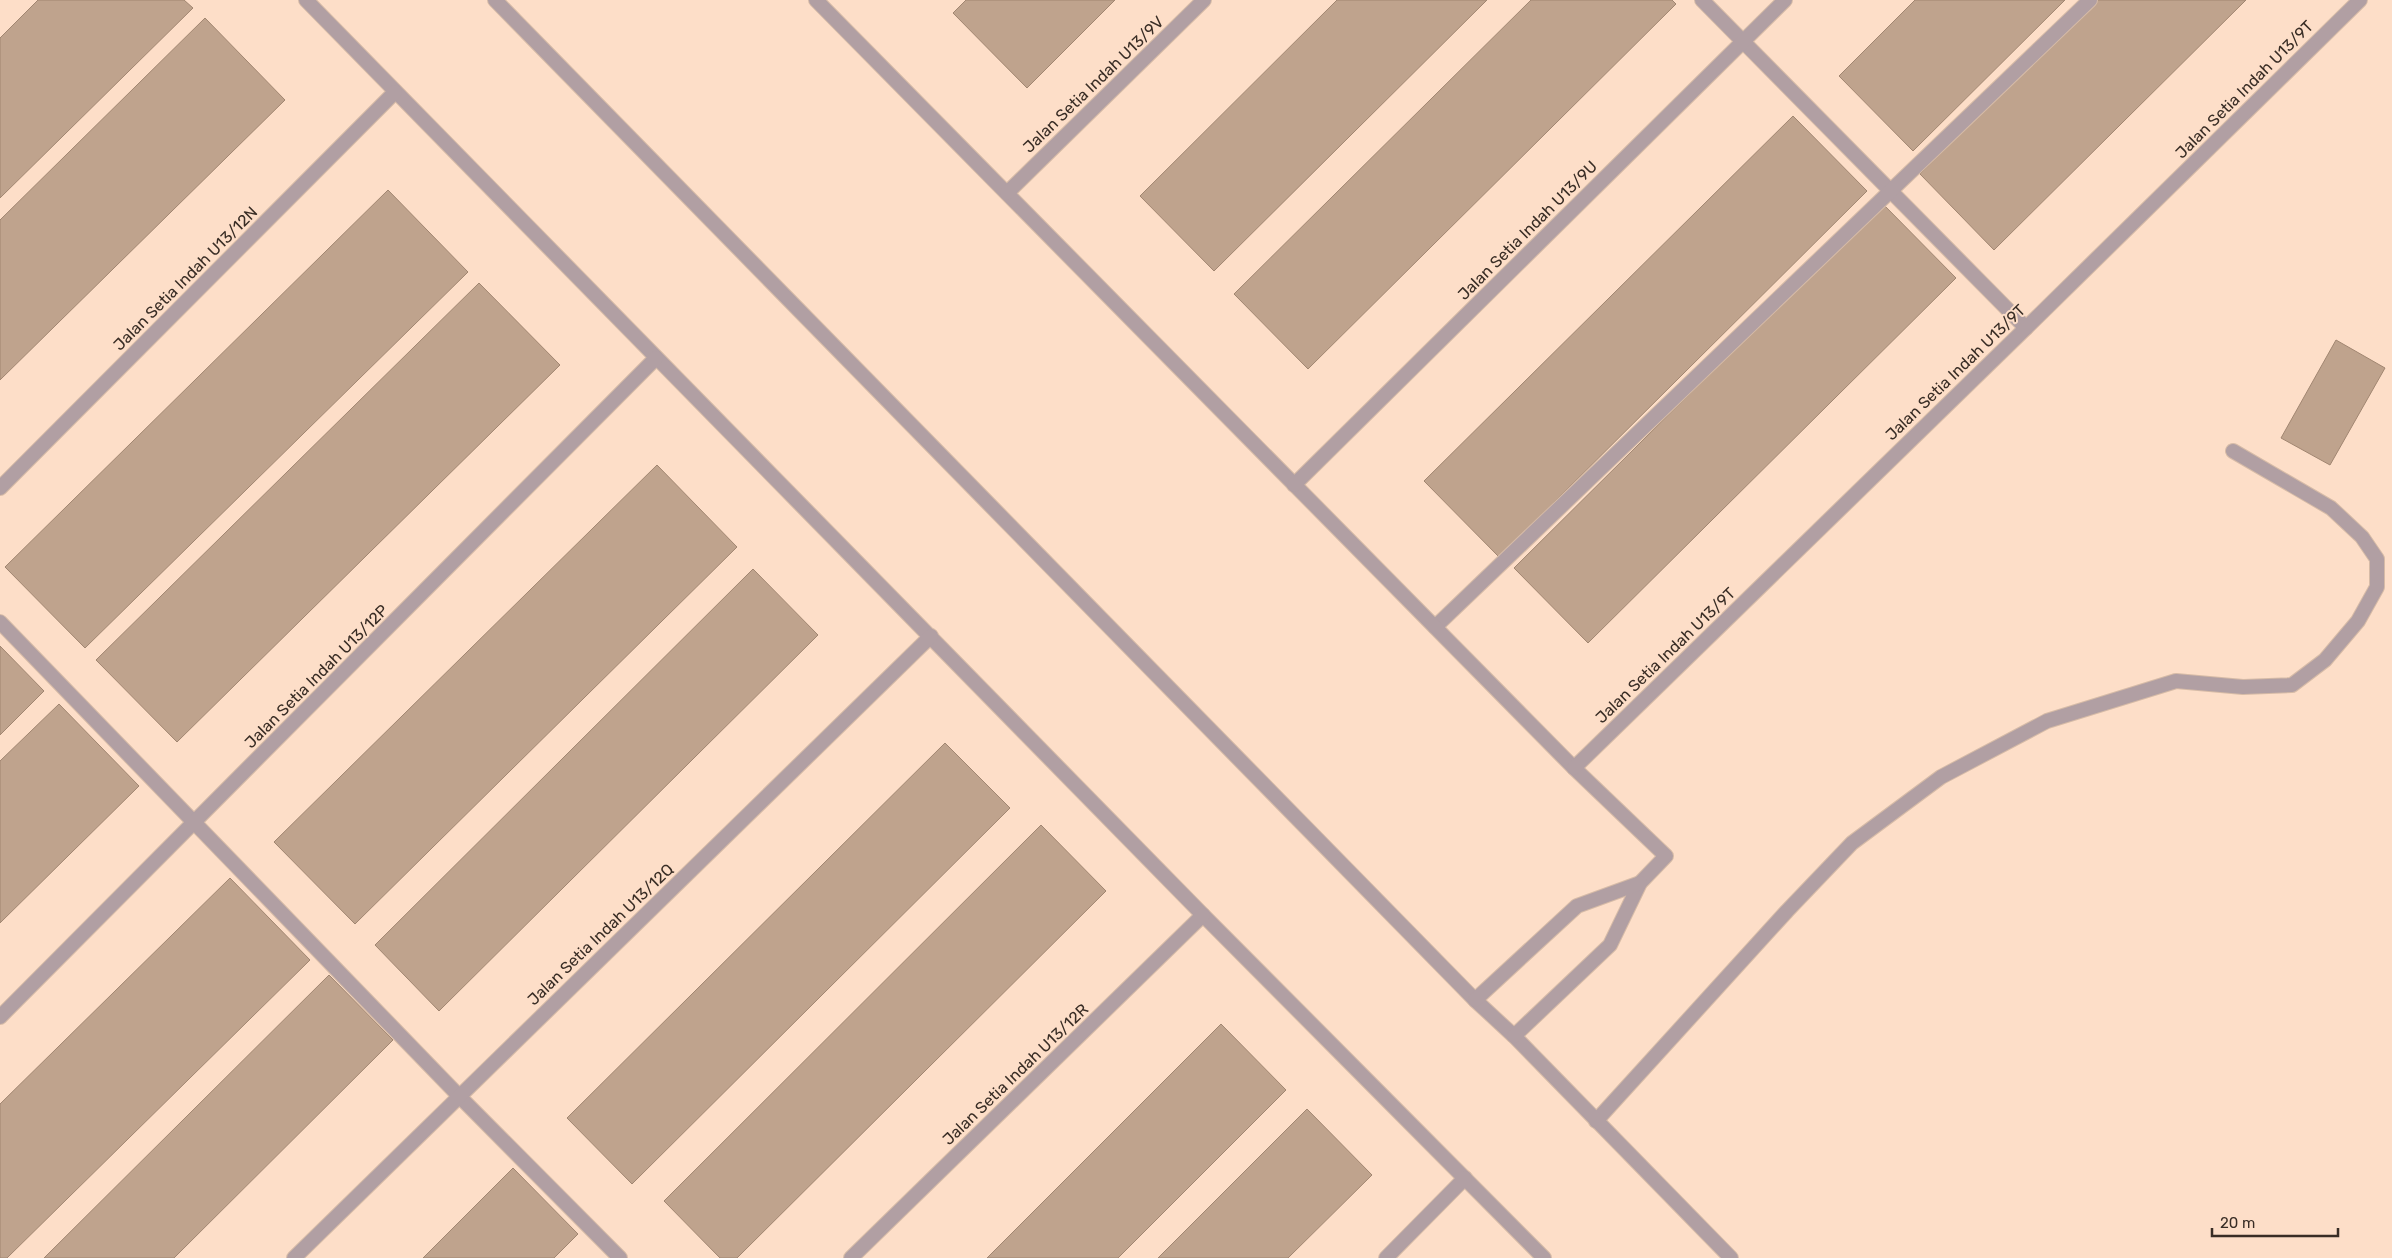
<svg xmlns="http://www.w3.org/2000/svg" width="2392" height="1258" font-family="Rubik,sans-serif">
	<rect width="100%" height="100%" fill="#fddec8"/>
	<g fill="#bfa38d" stroke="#a18671">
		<path d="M38,0H184L193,8L0,198V38Z"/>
		<path d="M966,0H1115L1027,88L953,13Z"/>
		<path d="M1337,0H1487L1214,271L1140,196Z"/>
		<path d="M1531,0H1672L1676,4L1308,369L1234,294Z"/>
		<path d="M1915,0H2065L1913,151L1839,76Z"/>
		<path d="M2095,0H2246L1994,250L1920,174Z"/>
		<path d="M205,18L285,100L0,380V220Z"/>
		<path d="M1793,116L1867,191L1499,557L1424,481Z"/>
		<path d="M388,190L468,272L85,648L5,567Z"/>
		<path d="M1882,203L1956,278L1588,643L1514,568Z"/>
		<path d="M479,283L560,365L177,742L96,660Z"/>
		<path d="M2336,340L2385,368L2330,465L2281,438Z"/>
		<path d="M657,465L737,547L355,924L274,842Z"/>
		<path d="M753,569L818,635L439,1011L375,945Z"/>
		<path d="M0,646L44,691L0,735Z"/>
		<path d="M59,704L139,786L0,923V761Z"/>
		<path d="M945,743L1010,808L632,1184L567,1118Z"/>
		<path d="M1041,825L1106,891L737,1258H720L664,1201Z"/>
		<path d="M230,878L310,960L7,1258H0V1104Z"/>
		<path d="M329,975L393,1040L174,1258H44Z"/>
		<path d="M1221,1024L1286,1090L1118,1258H987Z"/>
		<path d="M1307,1109L1372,1175L1288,1258H1158Z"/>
		<path d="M513,1168L578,1234L554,1258H423Z"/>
	</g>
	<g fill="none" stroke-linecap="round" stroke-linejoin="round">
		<g stroke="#d6bba7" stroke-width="16">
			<g id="service">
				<path d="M1702,0L2026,328"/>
				<path d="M0,622L460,1097L620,1258"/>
				<path d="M1435,627L2090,0"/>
				<path d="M1596,1121L1787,911L1852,843L1941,777L2047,721L2176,681L2243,687L2292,685L2325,660L2358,621L2377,587V559L2362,537L2331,508L2233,451"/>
			</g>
		</g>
		<g stroke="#d6bba7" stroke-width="16">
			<g id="minor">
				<path d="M306,0L1203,915L1544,1258"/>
				<path d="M495,0L1475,1000L1514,1036L1731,1258"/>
				<path d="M816,0L1574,768L1666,856L1640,883L1610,945L1514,1036"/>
				<path d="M1007,193L1204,0"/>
				<path d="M1294,485L1785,0"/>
				<path d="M0,488L395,92"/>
				<path d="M1574,768L2026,328L2360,0"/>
				<path d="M1475,1000L1577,906L1640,883"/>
				<path d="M0,1017L656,358"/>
				<path d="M294,1258L931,636"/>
				<path d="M851,1258L1203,915"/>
				<path d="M1386,1258L1465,1178"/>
			</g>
		</g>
		<use href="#service" stroke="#b19fa3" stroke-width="14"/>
		<use href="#minor" stroke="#b19fa3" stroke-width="14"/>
	</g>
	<g text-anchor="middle" stroke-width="4" stroke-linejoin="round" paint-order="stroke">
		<g font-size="16" fill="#392d25" stroke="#fddec8">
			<text transform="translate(1093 84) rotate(-44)" y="6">Jalan Setia Indah U13/9V</text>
			<text transform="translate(2244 89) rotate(-45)" y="6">Jalan Setia Indah U13/9T</text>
			<text transform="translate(1527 230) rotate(-45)" y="6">Jalan Setia Indah U13/9U</text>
			<text transform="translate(185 278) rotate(-45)" y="6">Jalan Setia Indah U13/12N</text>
			<text transform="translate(1955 372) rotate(-44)" y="6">Jalan Setia Indah U13/9T</text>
			<text transform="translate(1665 655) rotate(-44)" y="6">Jalan Setia Indah U13/9T</text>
			<text transform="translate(316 676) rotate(-45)" y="6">Jalan Setia Indah U13/12P</text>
			<text transform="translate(600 934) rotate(-44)" y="6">Jalan Setia Indah U13/12Q</text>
			<text transform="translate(1015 1074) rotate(-44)" y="6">Jalan Setia Indah U13/12R</text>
		</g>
	</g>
	<path d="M2212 1228v8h126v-8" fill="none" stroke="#392d25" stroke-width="2.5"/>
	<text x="2220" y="1228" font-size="15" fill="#392d25" stroke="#fddec8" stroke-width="4" paint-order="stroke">20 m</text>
</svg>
